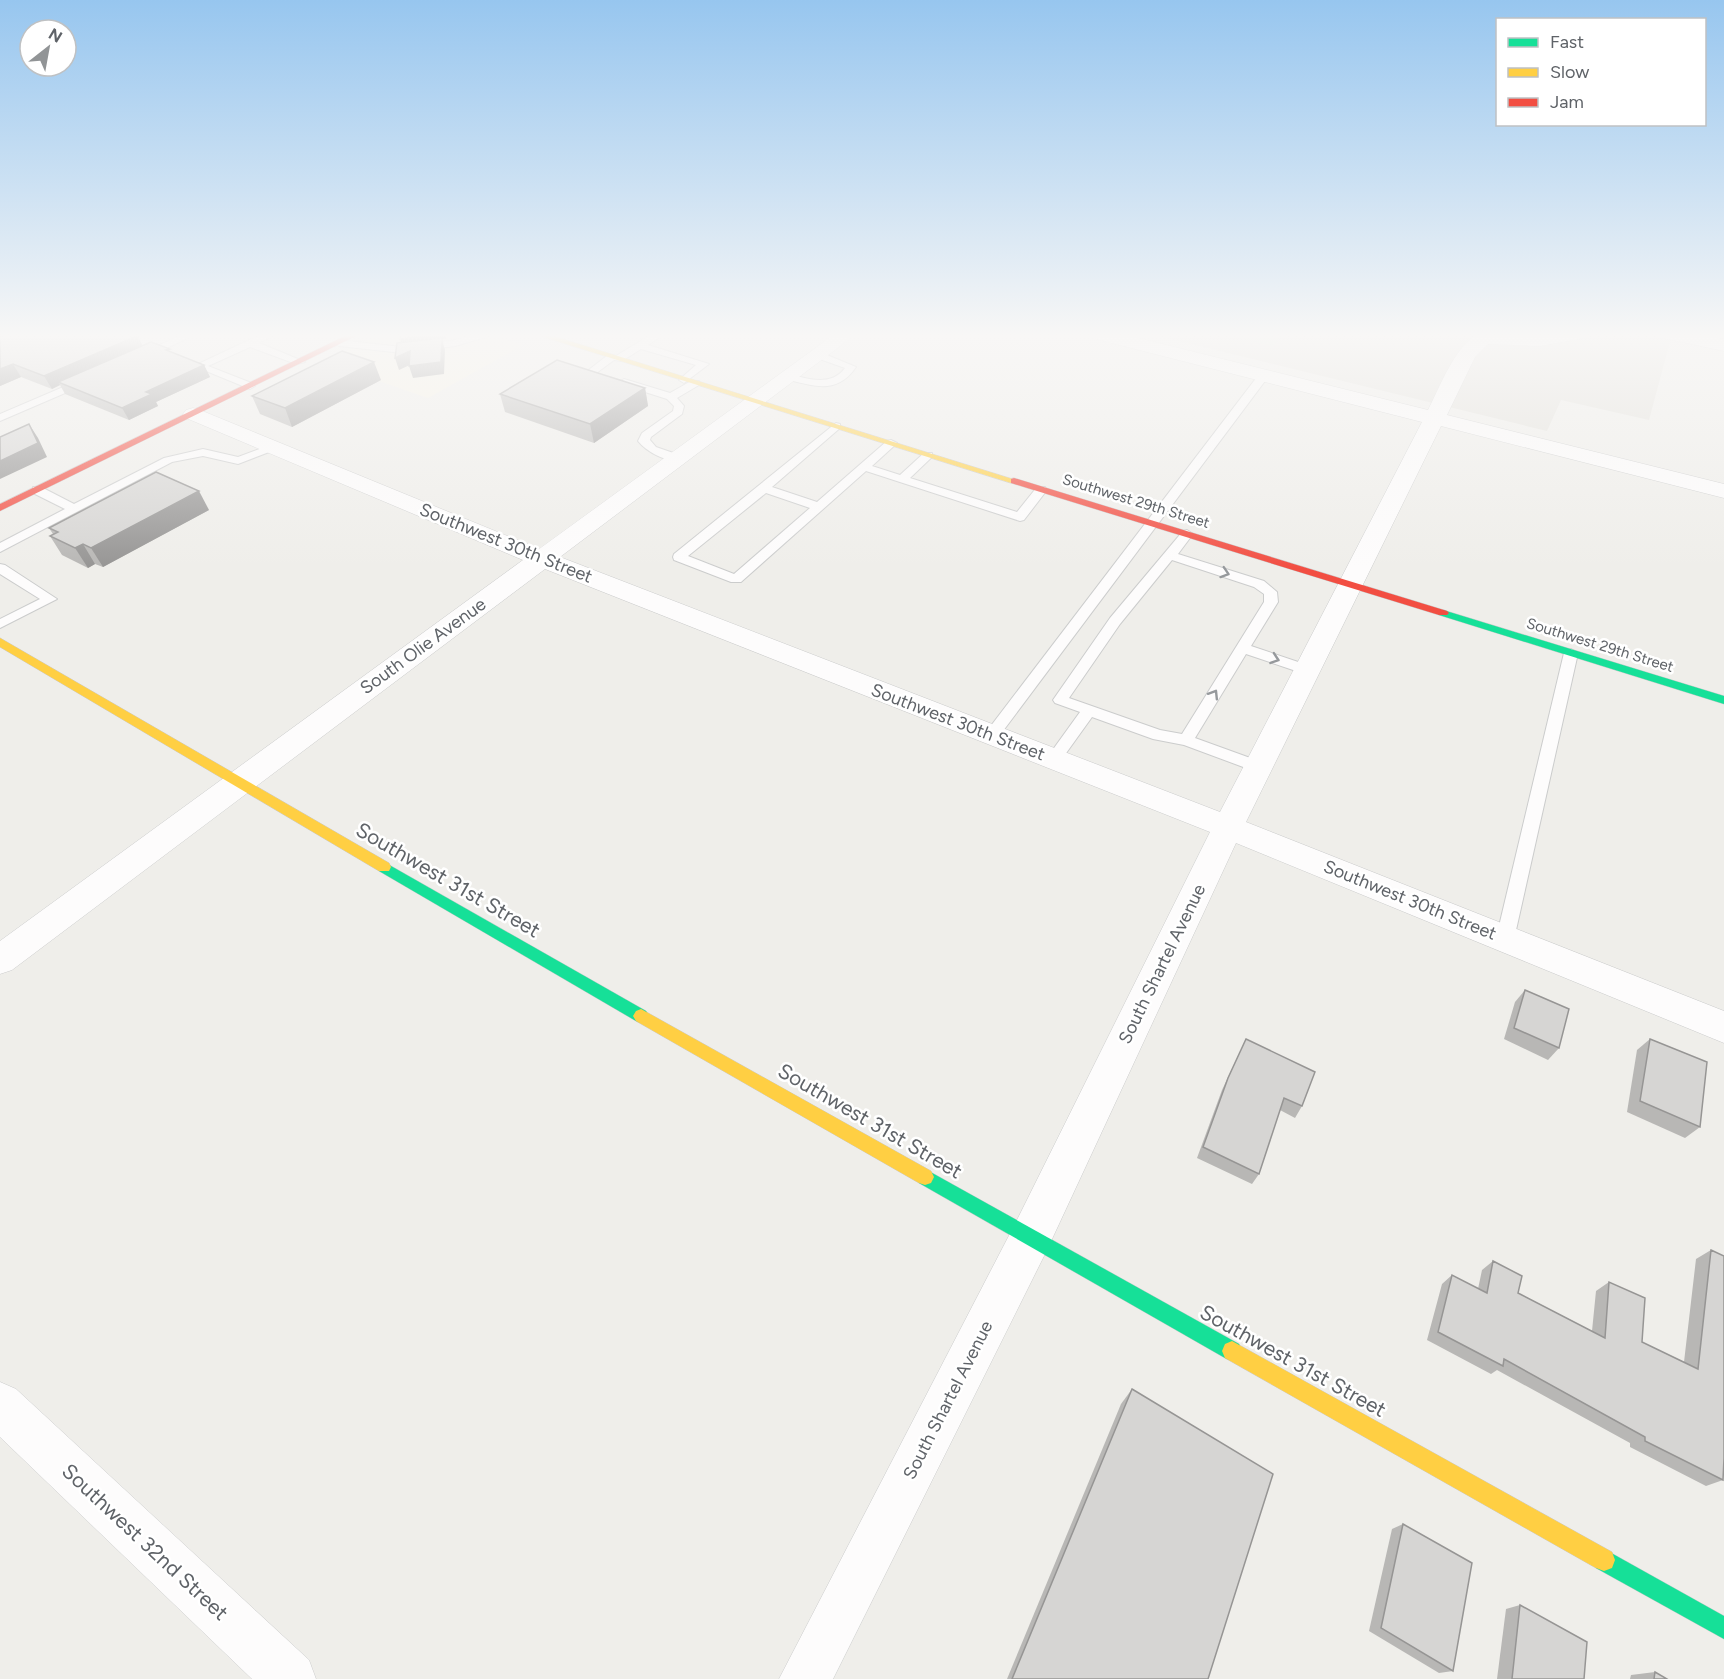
<svg xmlns="http://www.w3.org/2000/svg" width="1724" height="1679" font-family="Figtree,sans-serif">
	<rect width="100%" height="100%" fill="#efeeea"/>
	<path fill="#f7f3e4" d="M380,334H488L523,345L428,398L324,362Z"/>
	<path fill="#e2e0da" d="M1150,334H1672L1649,420L1561,400L1547,431Z"/>
	<path fill="#d8ebd6" d="M1224,334H1283L1273,346Z"/>
	<g fill="none" stroke-linecap="round" stroke-linejoin="round">
		<g stroke="#cbcccc" stroke-width="2">
			<g id="lane">
				<path d="M183,334H196L148,357L139,355Z"/>
				<path d="M262,334H275L259,343L305,362L296,364L250,347L208,366L254,384L255,386L250,389L194,366Z"/>
				<path d="M479,334H496L455,346L402,353L339,346L334,343L339,340L402,347L455,340Z"/>
				<path d="M652,334H664L648,345L709,364L684,383L679,380L696,365L641,349L622,361L614,360L595,374L586,372L608,355L616,356Z"/>
				<path d="M814,353H822L856,367C837,395 814,386 785,379L784,377L789,374C808,379 831,387 845,368L814,357Z"/>
				<path d="M1264,372L1269,375L1268,377L997,739H987L984,735L987,731L1260,373Z"/>
				<path d="M82,379L86,380V384L0,421V414Z"/>
				<path d="M624,379L670,393L691,381H699V385L677,398L684,406L682,414L651,437L650,440L656,447L682,456V460C667,463 647,452 638,441L642,433L673,411L674,406L667,399L620,384L619,382Z"/>
				<path d="M836,423L840,424V428L772,487L817,502L887,441L891,440L897,443L895,445L872,466L900,475L924,453H932V457L910,478L1017,512L1037,487H1045L1047,490L1024,520L1020,521L866,471L741,582H731L674,560L673,557L674,554ZM766,493L810,508L734,574L688,556Z"/>
				<path d="M273,444L279,447L277,449L238,464L203,456L172,462L0,552V543L65,509L33,493V487H41L74,504L164,458L203,449L238,457Z"/>
				<path d="M1187,530L1193,534L1178,554L1264,581L1277,592L1278,602L1251,646L1313,667L1315,670L1308,675L1246,654L1195,738L1264,763L1267,767L1264,771H1254L1184,745L1153,739L1092,717L1059,763H1049L1046,759L1049,755L1080,712L1055,703L1053,700L1110,618L1183,531ZM1172,560L1254,587L1264,594V602L1182,734L1160,730L1069,698L1120,624Z"/>
				<path d="M0,564L5,565L57,599L0,628V619L40,599L0,574Z"/>
				<path d="M1571,649L1578,653L1514,939L1511,944L1505,946L1499,944L1496,939L1564,653Z"/>
			</g>
		</g>
		<g stroke="#cbcccc" stroke-width="1">
			<g id="street">
				<path d="M835,334H856L560,557L1220,812L1422,422L1092,338L1090,334H1122L1428,410C1441,385 1453,350 1477,334H1586L1584,338L1540,346L1488,344L1475,357L1447,415L1724,484V498L1441,426L1246,822L1724,1011V1043L1236,843L1046,1252L833,1679H779L1016,1222L1210,832L545,569L12,970L0,974V941L523,560L186,418L183,414L186,410L193,408L200,410L539,549Z"/>
				<path d="M1661,334H1698L1724,339V351L1663,338Z"/>
				<path d="M0,1382L16,1389L309,1660L316,1679H252L0,1437Z"/>
			</g>
		</g>
		<g stroke="#cacacb" stroke-width="1">
			<g id="fast">
				<path d="M1443,610L1724,696V704L1439,615L1437,613Z"/>
				<path d="M384,862L646,1011L649,1016L646,1021L641,1023L636,1021L379,871L377,867L379,863Z"/>
				<path d="M925,1169L1239,1344L1242,1351L1239,1358L1232,1361L1225,1358L919,1183L916,1177L919,1171Z"/>
				<path d="M1604,1549L1724,1616V1639L1596,1568L1593,1560L1596,1552Z"/>
			</g>
		</g>
		<g stroke="#cacacb" stroke-width="1">
			<g id="slow">
				<path d="M534,334H547L1019,481L1011,483Z"/>
				<path d="M0,638L389,863L391,867L389,871H379L0,647Z"/>
				<path d="M641,1009L931,1171L934,1177L931,1183L925,1185L919,1183L636,1021L633,1016L636,1011Z"/>
				<path d="M1232,1341L1612,1552L1615,1560L1612,1568L1604,1571L1596,1568L1225,1358L1222,1351L1225,1344Z"/>
			</g>
		</g>
		<g stroke="#cacacb" stroke-width="1">
			<g id="jam">
				<path d="M349,334H360L0,511V504Z"/>
				<path d="M1014,478L1447,611L1449,613L1447,615H1439L1011,483V479Z"/>
			</g>
		</g>
		<use href="#lane" fill="#fdfcfc" fill-rule="evenodd"/>
		<use href="#street" fill="#fdfcfc" fill-rule="evenodd"/>
		<use href="#fast" fill="#16e098" fill-rule="evenodd"/>
		<use href="#slow" fill="#ffcf43" fill-rule="evenodd"/>
		<use href="#jam" fill="#f24e42" fill-rule="evenodd"/>
	</g>
	<g fill="#b8b7b5">
		<path d="M5,334H143L138,336L142,346L172,352L204,365L210,377L156,402L158,406L129,420L65,394L60,385L52,389L21,377L0,386Z"/>
		<path d="M381,380L292,427L260,414L252,396Z"/>
		<path d="M645,388L648,406L594,443L505,412L500,394Z"/>
		<path d="M209,510L103,567L95,564L88,568L62,555L50,536L53,534L49,528Z"/>
		<path d="M1525,990L1559,1048L1548,1060L1504,1039L1515,1002Z"/>
		<path d="M1246,1039L1302,1106L1295,1118L1280,1110L1259,1174L1252,1184L1197,1158L1222,1090Z"/>
		<path d="M1650,1039L1700,1127L1685,1138L1627,1112L1637,1050Z"/>
		<path d="M1711,1250L1723,1480L1706,1486L1630,1447V1443L1497,1370L1491,1374L1427,1340L1442,1284L1452,1275L1478,1289L1482,1270L1493,1261L1518,1293L1592,1331L1596,1291L1609,1282L1642,1342L1684,1362L1696,1259Z"/>
		<path d="M1132,1389L1208,1679H1007L1121,1404Z"/>
		<path d="M1403,1524L1453,1671L1439,1673L1369,1631L1392,1529Z"/>
		<path d="M1520,1605L1584,1679H1497L1506,1609Z"/>
		<path d="M1655,1672L1667,1679H1630L1631,1675Z"/>
	</g>
	<g fill="#969594">
		<path d="M121,334H143L138,336L144,349L58,382L60,385L52,389L44,376Z"/>
		<path d="M436,334H446V339H442L445,350L444,374L413,378L409,366L441,362L402,345L400,339Z"/>
		<path d="M410,351L414,363L399,370L395,358Z"/>
		<path d="M374,362L381,380L292,427L285,408Z"/>
		<path d="M13,364L21,377L0,386V369Z"/>
		<path d="M204,365L210,377L156,402L158,406L129,420L122,408L146,392Z"/>
		<path d="M645,388L648,406L594,443L590,424Z"/>
		<path d="M29,424L38,438L47,457L0,479V461Z"/>
		<path d="M199,491L209,510L103,567L91,548Z"/>
		<path d="M83,544L95,564L88,568L75,548Z"/>
	</g>
	<g fill="#d6d5d3" stroke="#969594" stroke-width="1.5">
		<path d="M5,334H133L137,336L44,376L13,364L0,369V336Z"/>
		<path d="M401,334H436L400,339Z"/>
		<path d="M442,338L441,362L409,366L410,351L395,358L397,343Z"/>
		<path d="M151,342L170,349L166,350L204,365L146,392L152,394L122,408L58,382Z"/>
		<path d="M342,351L374,362L285,408L252,396Z"/>
		<path d="M557,360L645,388L590,424L500,394Z"/>
		<path d="M29,424L38,443L0,461V437Z"/>
		<path d="M156,472L199,491L91,548L83,544L75,548L50,536L58,532L49,528Z"/>
		<path d="M1525,990L1569,1009L1559,1048L1514,1028Z"/>
		<path d="M1246,1039L1315,1072L1302,1106L1284,1098L1259,1174L1203,1147L1228,1078Z"/>
		<path d="M1650,1039L1707,1062L1700,1127L1640,1101Z"/>
		<path d="M1711,1250L1724,1256V1458L1723,1480L1645,1441V1437L1504,1359L1503,1366L1438,1332L1452,1275L1487,1293L1493,1261L1522,1276L1518,1293L1605,1338L1609,1282L1645,1298L1642,1342L1698,1369Z"/>
		<path d="M1132,1389L1273,1474L1208,1679H1012Z"/>
		<path d="M1403,1524L1472,1563L1453,1671L1381,1628Z"/>
		<path d="M1520,1605L1587,1642L1584,1679H1512Z"/>
		<path d="M1655,1672L1667,1679H1654Z"/>
	</g>
	<defs><path id="oneway-chevron" d="M-2-3.5L2.5 0L-2 3.5" fill="none" stroke-width="1.6" stroke-linecap="round" stroke-linejoin="round" transform="scale(1.5)"/></defs>
	<g stroke="#96999c">
		<use href="#oneway-chevron" transform="translate(1225 573) rotate(18)"/>
		<use href="#oneway-chevron" transform="translate(1275 659) rotate(19)"/>
		<use href="#oneway-chevron" transform="translate(1214 694) rotate(-58)"/>
	</g>
	<linearGradient id="sky" x2="0" y2="1"><stop stop-color="#97c6ef"/><stop offset="0.59" stop-color="#f8f7f6"/><stop offset="1" stop-color="#f8f7f6" stop-opacity="0"/></linearGradient>
	<rect width="1724" height="569" fill="url(#sky)"/>
	<g text-anchor="middle" stroke-width="5" stroke-linejoin="round" paint-order="stroke">
		<g font-size="15" fill="#5f6368" stroke="#fff">
			<text transform="translate(1136 501) rotate(17)" y="5">Southwest 29th Street</text>
			<text transform="translate(1600 645) rotate(17)" y="5">Southwest 29th Street</text>
		</g>
		<g font-size="18" fill="#5f6368" stroke="#fff">
			<text transform="translate(506 543) rotate(22)" y="6">Southwest 30th Street</text>
			<text transform="translate(423 646) rotate(-36)" y="6">South Olie Avenue</text>
			<text transform="translate(958 722) rotate(21)" y="6">Southwest 30th Street</text>
			<text transform="translate(1410 900) rotate(22)" y="6">Southwest 30th Street</text>
			<text transform="translate(1162 964) rotate(-64)" y="6">South Shartel Avenue</text>
			<text transform="translate(948 1400) rotate(-63)" y="6">South Shartel Avenue</text>
		</g>
		<g font-size="21" fill="#5f6368" stroke="#fff">
			<text transform="translate(448 880) rotate(30)" y="7">Southwest 31st Street</text>
			<text transform="translate(870 1121) rotate(30)" y="7">Southwest 31st Street</text>
			<text transform="translate(1293 1361) rotate(29)" y="7">Southwest 31st Street</text>
			<text transform="translate(145 1542) rotate(43)" y="7">Southwest 32nd Street</text>
		</g>
	</g>
	<rect x="1496" y="18" width="210" height="108" fill="#ffffff" stroke="#bfc1c3" stroke-width="1.5"/>
	<rect x="1508" y="38" width="30" height="9" fill="#16e098" stroke="#bfc1c3" stroke-width="1.5"/>
	<text x="1550" y="48" font-size="18" fill="#5f6368">Fast</text>
	<rect x="1508" y="68" width="30" height="9" fill="#ffcf43" stroke="#bfc1c3" stroke-width="1.5"/>
	<text x="1550" y="78" font-size="18" fill="#5f6368">Slow</text>
	<rect x="1508" y="98" width="30" height="9" fill="#f24e42" stroke="#bfc1c3" stroke-width="1.5"/>
	<text x="1550" y="108" font-size="18" fill="#5f6368">Jam</text>
	<g transform="translate(48 48) rotate(31)"><circle r="28" fill="#ffffff" stroke="#bfc1c3" stroke-width="1.5"/>
	<path d="M0-4.5L10 22L0 15L-10 22Z" fill="#919496"/>
	<text y="-9" font-size="16" font-weight="bold" text-anchor="middle" fill="#5f6368">N</text>
	</g>
</svg>
